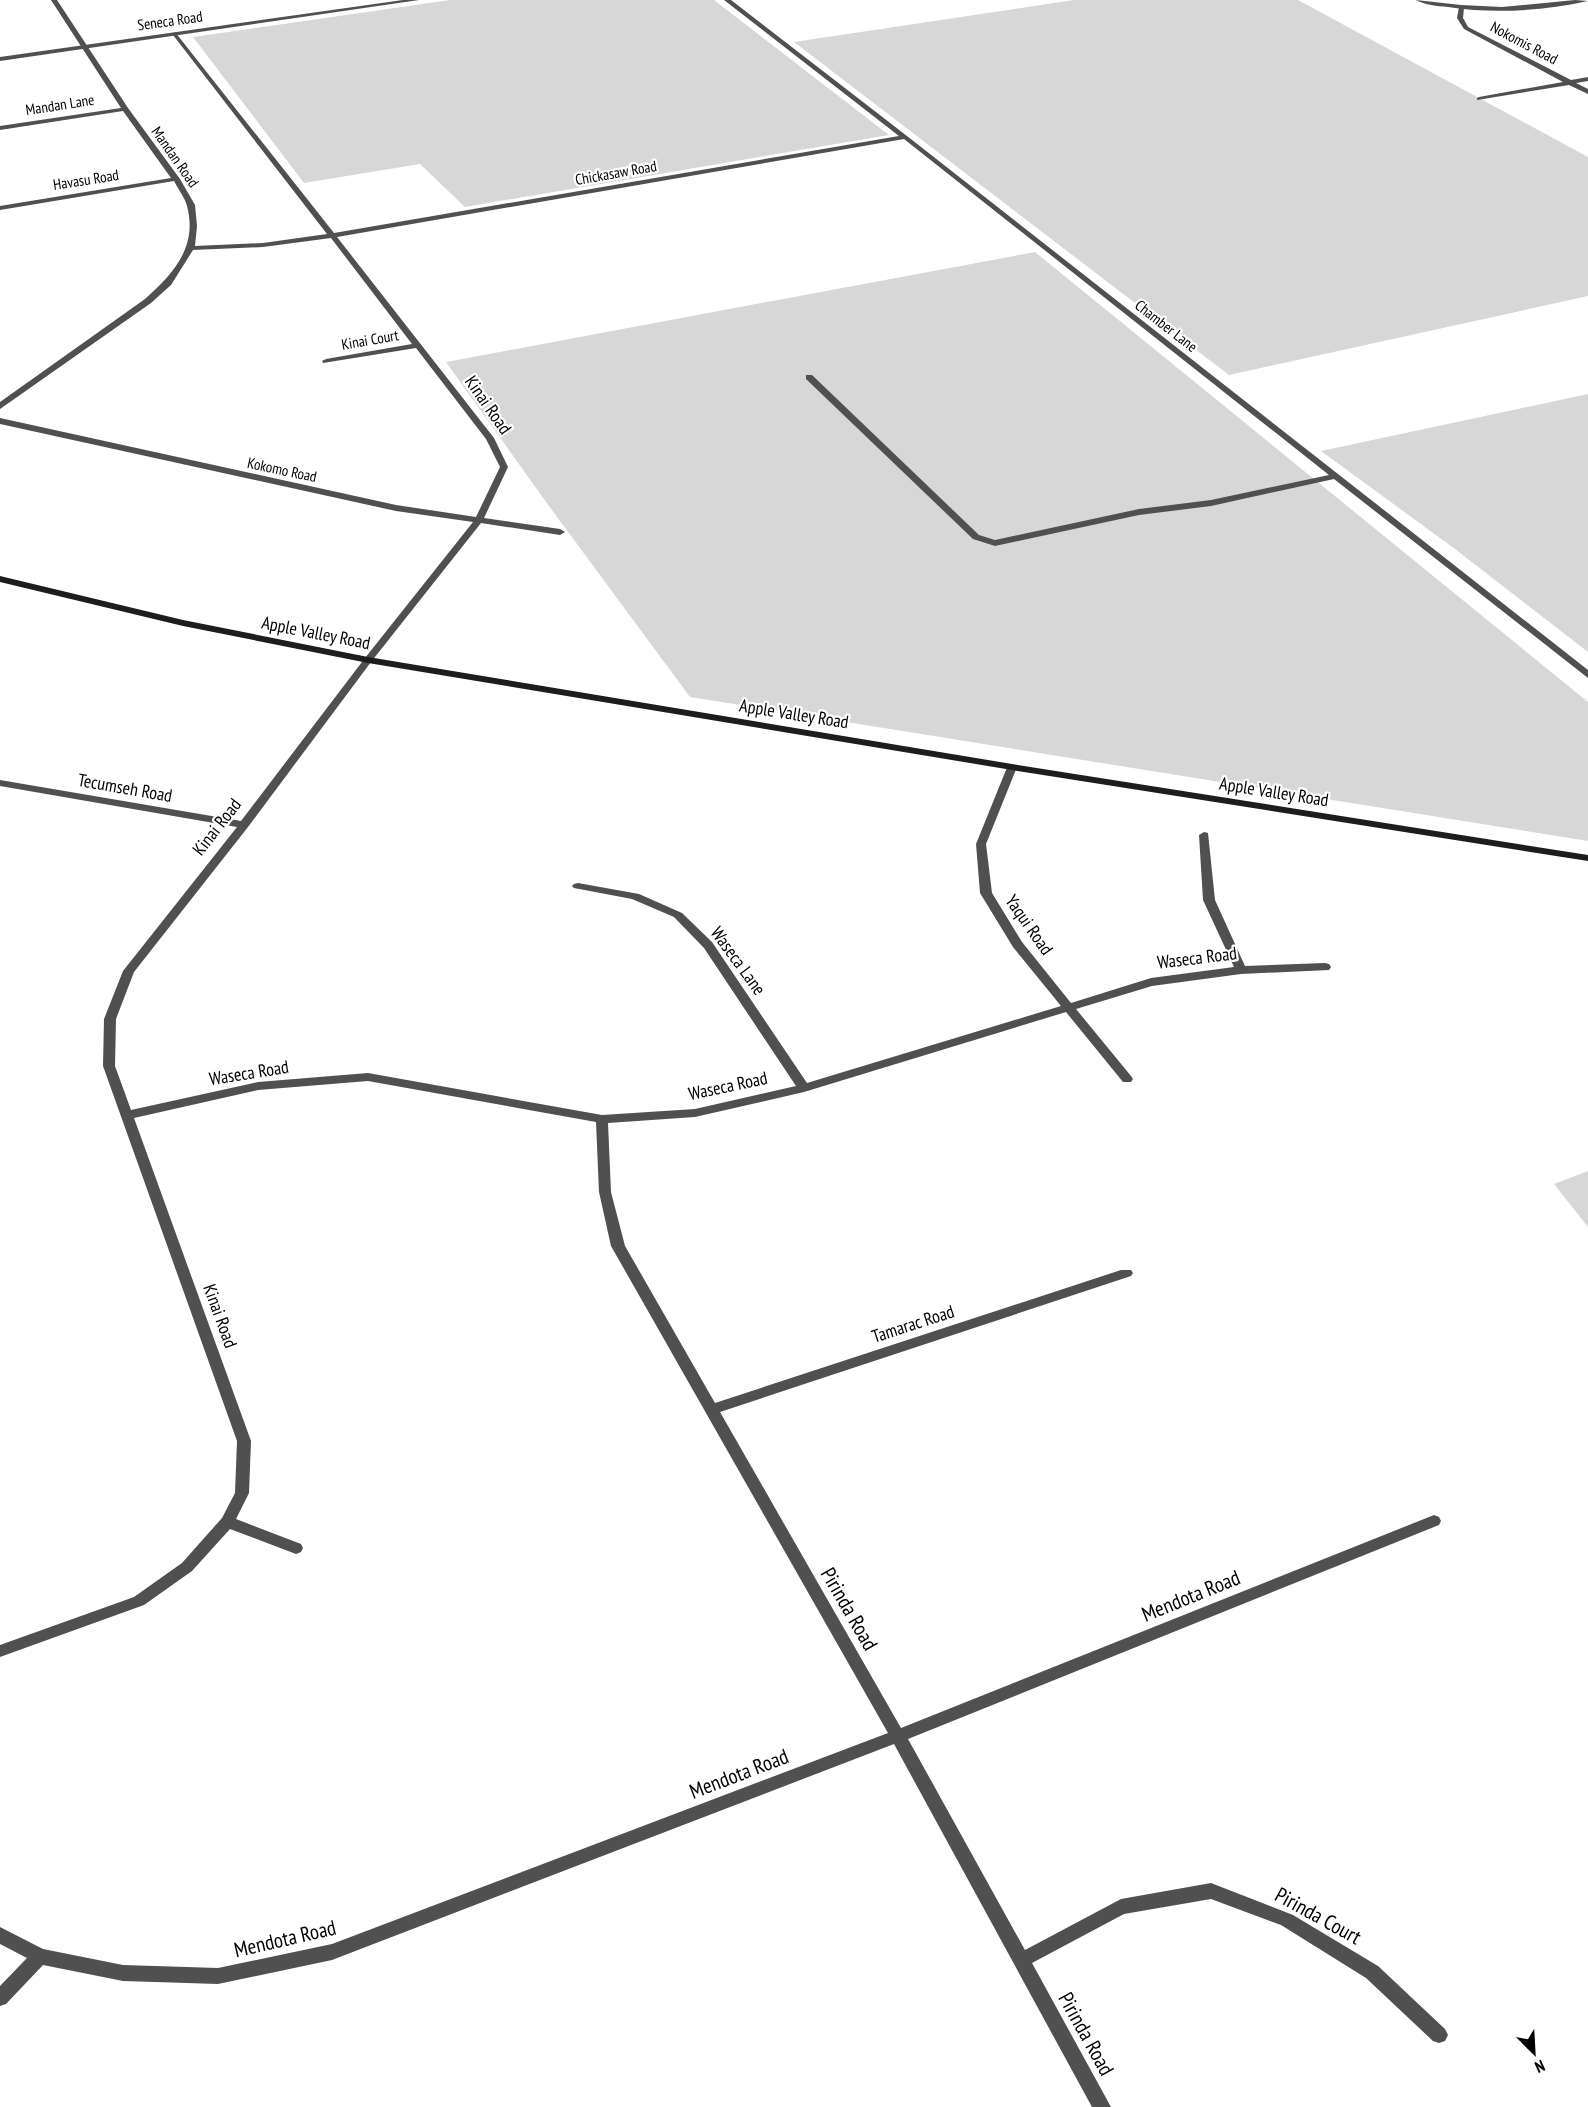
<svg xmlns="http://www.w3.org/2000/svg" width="1588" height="2107" font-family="'PT Sans Narrow',sans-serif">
	<rect width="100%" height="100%" fill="#fff"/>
	<g fill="#d7d7d7">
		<path d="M450,0H714L889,135L465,207L420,164L304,183L193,37Z"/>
		<path d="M1074,0H1298L1588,157V296L1229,375L794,42Z"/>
		<path d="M1035,252L1588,702V841L690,697L546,502L446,362Z"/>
		<path d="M1588,394V652L1455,549L1321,451Z"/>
		<path d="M1588,1171V1227L1554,1184Z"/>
	</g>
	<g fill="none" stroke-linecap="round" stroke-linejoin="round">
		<g fill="#505050" fill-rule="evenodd">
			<path d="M51,0H57L128,108L180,179L195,205L197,226L195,246L263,243L327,234L173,35L172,34L175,32L334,233L899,136L724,0H731L907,136L1588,670V678L1334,479L1211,506L1139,515L995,546L973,539L806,379V375H812L979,535L995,540L1139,509L1211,500L1329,475L904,139L337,237L494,438L508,467L484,518L560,529L565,532L560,535L481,523L371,662L248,827L134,972L116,1019L115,1066L131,1110L258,1082L368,1073L602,1115L695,1109L796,1086L704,948L674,917L632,899L574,888L572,886L574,884L578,883L639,894L682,913L712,942L807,1083L1061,1006L1013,947L980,893L976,844L1008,765H1016L1017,767L986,844L992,893L1022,942L1071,1003L1151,978L1234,967L1203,900L1199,835L1204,832L1208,833L1215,900L1245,966L1325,963L1329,964L1331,967L1329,970L1241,974L1152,986L1076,1009L1131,1076L1133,1079L1131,1082H1123L1066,1012L804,1092L695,1117L608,1123L611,1192L625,1246L715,1403L1121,1270H1131L1133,1273L1131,1276L720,1412L901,1728L1429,1517L1434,1515L1439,1517L1441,1521L1439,1525L908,1739L1025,1950L1121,1899L1211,1883L1293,1915L1378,1966L1445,2029L1448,2035L1445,2041L1439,2043L1433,2041L1366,1978L1281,1925L1211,1899L1124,1914L1032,1963L1111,2107H1092L894,1744L332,1960L218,1984L123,1981L43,1965L6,2004L0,2006V1986L27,1958L0,1944V1927L43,1949L123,1965L218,1968L332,1944L888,1733L611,1246L599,1192L596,1122L368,1081L258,1090L134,1118L251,1441L249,1493L236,1519L301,1544L303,1548L301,1552L296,1554L230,1529L192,1571L144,1605L0,1657V1645L134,1597L182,1563L222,1518L235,1493L237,1441L103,1066L104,1019L123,971L237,827L0,786V780L241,821L365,658L473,522L396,511L0,424V418L396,505L476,517L500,467L486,439L416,348L323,363L322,361L326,359L412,344L331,238L263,247L193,250L171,285L151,303L0,409V402L145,299C173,274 198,247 187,206C185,198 178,189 174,181L0,210V206L171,178L123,111L0,130V126L121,108Z"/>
			<path d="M1459,7L1464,8L1463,18L1468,27L1571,80L1588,77V81L1576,83L1588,89V94L1569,85L1477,100V98L1479,97L1563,82L1464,29L1457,18Z"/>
		</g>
		<g fill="#505050" fill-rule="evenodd">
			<path d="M403,0H419L0,61V57Z"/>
			<path d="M1416,0L1461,5L1502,7L1575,0L1588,1C1542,11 1494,14 1448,7C1437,6 1425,5 1416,0Z"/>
		</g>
		<path fill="#1d1d1d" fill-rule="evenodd" d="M0,576L183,620L368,657L1012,764L1588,855V861L1012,770L368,663L183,626L0,582Z"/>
	</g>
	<g text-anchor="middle" stroke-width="4.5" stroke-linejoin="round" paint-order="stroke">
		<g font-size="15" fill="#000" stroke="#fff">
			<text transform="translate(170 21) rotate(-8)" y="5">Seneca Road</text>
			<text transform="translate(1524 43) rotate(28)" y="5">Nokomis Road</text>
			<text transform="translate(60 105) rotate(-9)" y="5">Mandan Lane</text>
			<text transform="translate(175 157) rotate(55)" y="5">Mandan Road</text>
			<text transform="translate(616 173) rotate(-10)" y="5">Chickasaw Road</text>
			<text transform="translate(86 180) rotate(-9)" y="5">Havasu Road</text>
			<text transform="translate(1166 326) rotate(38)" y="5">Chamber Lane</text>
			<text transform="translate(370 340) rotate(-10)" y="5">Kinai Court</text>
			<text transform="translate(282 470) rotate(12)" y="5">Kokomo Road</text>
		</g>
		<g font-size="18" fill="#000" stroke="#fff">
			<text transform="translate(488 405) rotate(55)" y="6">Kinai Road</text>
			<text transform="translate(316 633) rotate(11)" y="6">Apple Valley Road</text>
			<text transform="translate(794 714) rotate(9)" y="6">Apple Valley Road</text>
			<text transform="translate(125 788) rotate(10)" y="6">Tecumseh Road</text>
			<text transform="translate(1274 792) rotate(9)" y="6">Apple Valley Road</text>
			<text transform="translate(217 827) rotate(-52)" y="6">Kinai Road</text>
			<text transform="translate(1029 925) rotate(55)" y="6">Yaqui Road</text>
			<text transform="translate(1197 958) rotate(-7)" y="6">Waseca Road</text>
			<text transform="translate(738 961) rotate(54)" y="6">Waseca Lane</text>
			<text transform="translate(249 1073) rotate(-9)" y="6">Waseca Road</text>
			<text transform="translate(728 1086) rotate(-12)" y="6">Waseca Road</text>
			<text transform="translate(220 1316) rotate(70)" y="6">Kinai Road</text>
			<text transform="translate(913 1324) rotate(-18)" y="6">Tamarac Road</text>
		</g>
		<g font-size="21" fill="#000" stroke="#fff">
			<text transform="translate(1191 1596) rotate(-22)" y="7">Mendota Road</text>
			<text transform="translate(849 1609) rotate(60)" y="7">Pirinda Road</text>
			<text transform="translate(739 1774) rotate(-21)" y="7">Mendota Road</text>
			<text transform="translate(1318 1916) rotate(29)" y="7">Pirinda Court</text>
			<text transform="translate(285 1939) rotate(-13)" y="7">Mendota Road</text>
			<text transform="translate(1086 2034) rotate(61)" y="7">Pirinda Road</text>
		</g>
	</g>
	<g transform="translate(1534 2053) rotate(156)" stroke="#ffffff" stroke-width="4.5" paint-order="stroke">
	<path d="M0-4.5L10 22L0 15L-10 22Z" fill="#000000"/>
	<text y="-9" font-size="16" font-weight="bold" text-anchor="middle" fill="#000000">N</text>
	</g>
</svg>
